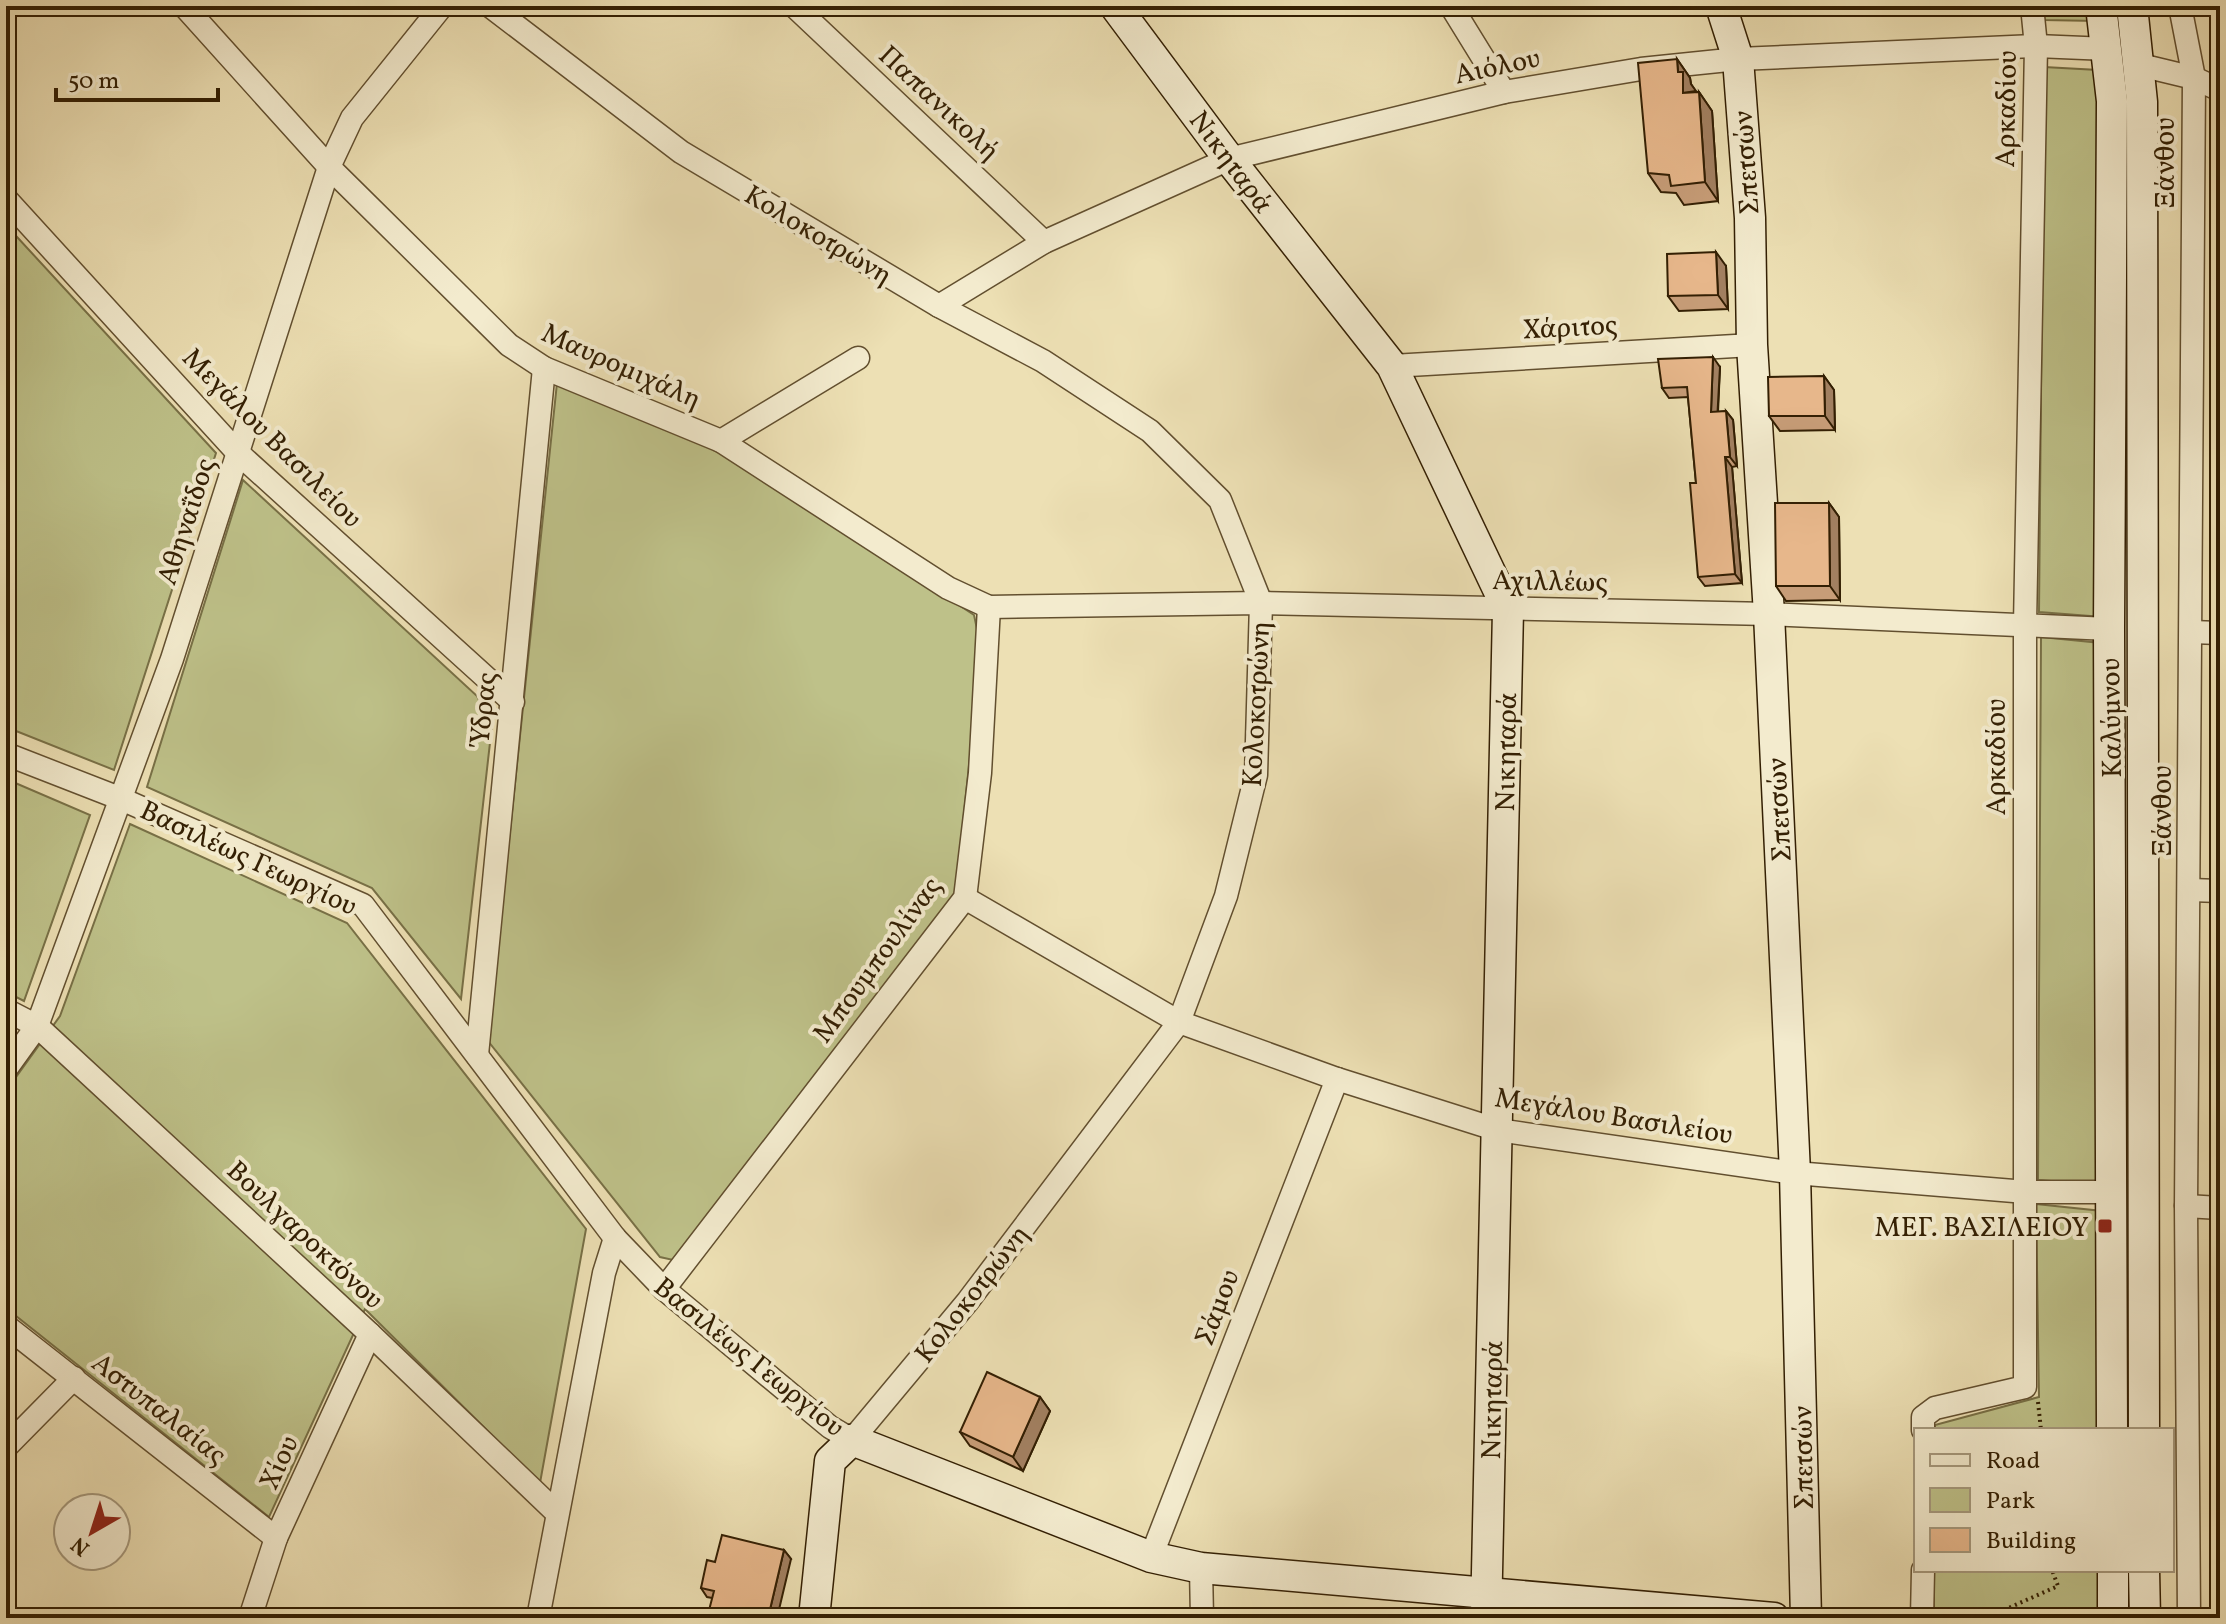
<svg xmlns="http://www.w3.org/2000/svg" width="2226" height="1624" font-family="Vollkorn,serif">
	<rect width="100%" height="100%" fill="#ede0b4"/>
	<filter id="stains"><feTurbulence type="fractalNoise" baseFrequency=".0025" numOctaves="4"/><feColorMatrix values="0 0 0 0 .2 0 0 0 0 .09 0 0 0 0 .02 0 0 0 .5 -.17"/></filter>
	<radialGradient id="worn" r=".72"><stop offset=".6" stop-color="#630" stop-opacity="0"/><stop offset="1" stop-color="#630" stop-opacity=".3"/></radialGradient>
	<g fill="#bec189" stroke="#787046" stroke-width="2">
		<path d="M2043,6H2093L2096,21L2044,20Z"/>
		<path d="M2044,67L2098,70L2103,617L2039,612Z"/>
		<path d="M6,225L216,453L114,770L6,727Z"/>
		<path d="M557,383L716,446L974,615L981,648L956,892L673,1260L660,1257L488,1041Z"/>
		<path d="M243,480L477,696L492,725L461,999L372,888L147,787Z"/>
		<path d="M2041,637L2101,643L2103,1185L2038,1180Z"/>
		<path d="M6,779L90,815L24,1001L6,992Z"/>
		<path d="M130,824L347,923L586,1229L540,1483L365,1309L269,1517L6,1308V1091L60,1016Z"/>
		<path d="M2036,1204L2102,1211L2101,1430H1935V1425L2039,1397Z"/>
		<rect x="1934" y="1570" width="166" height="48"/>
	</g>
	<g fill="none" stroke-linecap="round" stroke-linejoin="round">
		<g stroke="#624f2f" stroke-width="25">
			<g id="street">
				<path d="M184,6L329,167L509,345L544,368L721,441L948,588L989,607L1261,603L1769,614L2109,629"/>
				<path d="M794,6L1044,242"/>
				<path d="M1451,6L1504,92"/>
				<path d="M2180,6L2194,78L2186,1206L2189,1618"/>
				<path d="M2140,65L2194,78L2220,90"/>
				<path d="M6,199L238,453L513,702"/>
				<path d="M939,306L1044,242L1229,159L1504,92L1641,69L1738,59L2036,46L2108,49"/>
				<path d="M1392,366L1752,345"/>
				<path d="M721,441L858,358"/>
				<path d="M2191,632L2220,633"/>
				<path d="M6,754L119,798L363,905L615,1238L664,1289L830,1427L852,1440L968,1301L1179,1022L1226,896L1256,775L1261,603L1220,500L1150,431L1043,361L939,306L681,152L490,6"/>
				<path d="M2190,890L2220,891"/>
				<path d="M965,898L1179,1022L1337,1079L1498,1130L1795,1173L2026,1192H2112"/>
				<path d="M6,1010L37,1026L370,1334L557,1513"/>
				<path d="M477,1055L544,368"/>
				<path d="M6,1069L37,1026L172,659L329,167L352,118L442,6"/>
				<path d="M2186,1206L2220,1208"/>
				<path d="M664,1289L965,898L980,773L989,607"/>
				<path d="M6,1326L276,1538"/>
				<path d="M1923,1430V1417L1935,1408L2025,1387V625L2036,46L2032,6"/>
				<path d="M6,1447L74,1378"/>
				<path d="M1151,1557L1337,1079"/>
				<path d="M1201,1568L1202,1618"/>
				<path d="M250,1618L276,1538L370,1334"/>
				<path d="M538,1618L604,1273L615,1238"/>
				<path d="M1922,1618L1923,1570"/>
			</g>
		</g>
		<g stroke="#331f03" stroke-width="33">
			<g id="secondary">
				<path d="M1115,6L1229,159L1392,366L1508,610L1486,1618"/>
				<path d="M1721,6L1738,59L1750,218L1752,345L1769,614L1795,1173L1806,1618"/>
				<path d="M2101,6L2112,101L2109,629L2112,1430"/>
				<path d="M2132,6L2142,102L2144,1430"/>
				<path d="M2113,1570V1618"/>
				<path d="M2144,1570L2145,1618"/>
				<path d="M814,1618L830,1461L852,1440L1151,1557L1201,1568L1774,1618"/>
			</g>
		</g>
		<g stroke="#331f03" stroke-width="4" stroke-dasharray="2 4" stroke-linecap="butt">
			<path d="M2038,1402L2041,1430"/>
			<path d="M2004,1610L2058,1586L2052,1570"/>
		</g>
		<use href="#street" stroke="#f3ebce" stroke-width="22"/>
		<use href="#secondary" stroke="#f3ebce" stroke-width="30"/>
	</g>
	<g fill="#c79d78" stroke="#331f03" stroke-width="2">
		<path d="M1677,59L1690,78L1691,84L1696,92H1699L1712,111L1718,201L1684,205L1676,193L1661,192L1648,173Z"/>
		<path d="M1726,266L1728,309L1679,311L1668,296Z"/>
		<path d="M1720,367L1718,412L1726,411L1733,420L1737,466L1732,467L1742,583L1705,586L1698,577L1696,483L1688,397L1669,398L1662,388Z"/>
		<path d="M1824,376L1834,390L1835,430L1780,431L1769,416Z"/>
		<path d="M1829,503L1839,517L1840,600L1786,601L1776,586Z"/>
		<path d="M1040,1397L1050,1411L1023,1471L970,1446L960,1432Z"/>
		<path d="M784,1550L791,1559L712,1598L707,1597L701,1588L715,1562Z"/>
	</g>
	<g fill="#a28061" stroke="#331f03" stroke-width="2">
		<path d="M1677,59L1690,78L1691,84L1696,91L1683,93L1678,72Z"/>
		<path d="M1699,92L1712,111L1718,201L1705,182Z"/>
		<path d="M1716,252L1726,266L1728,309L1718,295Z"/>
		<path d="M1713,357L1720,367L1717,422L1711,412Z"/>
		<path d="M1824,376L1834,390L1835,430L1825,416Z"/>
		<path d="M1726,411L1733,420L1737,466L1730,457Z"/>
		<path d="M1725,457L1732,467L1742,583L1735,574Z"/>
		<path d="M1829,503L1839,517L1840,600L1830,586Z"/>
		<path d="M1040,1397L1050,1411L1023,1471L1013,1457Z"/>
		<path d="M784,1550L791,1559L777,1618H768Z"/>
	</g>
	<g fill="#e7b78b" stroke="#331f03" stroke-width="2">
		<path d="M1677,59L1678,72H1683V93L1699,92L1705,182L1671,186L1669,175L1648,173L1638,63Z"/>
		<path d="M1716,252L1718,295L1668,296L1667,254Z"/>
		<path d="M1713,357L1711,412L1726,411L1730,457H1725L1735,574L1698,577L1690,483H1696L1687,387L1662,388L1658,359Z"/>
		<path d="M1824,376L1825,416H1769L1768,377Z"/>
		<path d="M1775,503H1829L1830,586H1776Z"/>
		<path d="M987,1372L1040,1397L1013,1457L960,1432Z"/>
		<path d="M722,1535L784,1550L768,1618H707L714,1591L701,1588L707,1560L715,1562Z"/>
	</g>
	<rect fill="#8f2418" stroke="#f3ebce" stroke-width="3" x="2097" y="1218" width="16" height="16" rx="4"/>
	<g text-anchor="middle" stroke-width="8" stroke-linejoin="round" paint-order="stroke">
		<g font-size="28" fill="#331f03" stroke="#f3ebce">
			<text transform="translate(1497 65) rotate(-12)" y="10">Αιόλου</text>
			<text transform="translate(940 102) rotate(43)" y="10">Παπανικολή</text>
			<text transform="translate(2005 109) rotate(-89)" y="10">Αρκαδίου</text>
			<text transform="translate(1232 161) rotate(53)" y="10">Νικηταρά</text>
			<text transform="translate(1745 163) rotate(-94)" y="10">Σπετσών</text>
			<text transform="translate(2164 163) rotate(-90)" y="10">Ξάνθου</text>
			<text transform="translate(819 234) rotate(31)" y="10">Κολοκοτρώνη</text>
			<text transform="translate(1570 326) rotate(-3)" y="10">Χάριτος</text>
			<text transform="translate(622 365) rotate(24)" y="10">Μαυρομιχάλη</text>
			<text transform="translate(273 437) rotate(45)" y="10">Μεγάλου Βασιλείου</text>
			<text transform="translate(185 521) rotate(-72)" y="10">Αθηναΐδος</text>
			<text transform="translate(1550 580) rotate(1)" y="10">Αχιλλέως</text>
			<text transform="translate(1255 704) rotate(-87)" y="10">Κολοκοτρώνη</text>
			<text transform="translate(482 708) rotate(-84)" y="10">Ύδρας</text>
			<text transform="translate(2110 718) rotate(-91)" y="10">Καλύμνου</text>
			<text transform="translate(1505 752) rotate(-89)" y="10">Νικηταρά</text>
			<text transform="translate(1995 757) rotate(-90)" y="10">Αρκαδίου</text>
			<text transform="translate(1778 810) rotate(-93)" y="10">Σπετσών</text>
			<text transform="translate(2161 811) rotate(-90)" y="10">Ξάνθου</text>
			<text transform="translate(249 857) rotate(25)" y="10">Βασιλέως Γεωργίου</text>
			<text transform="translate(876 959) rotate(-54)" y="10">Μπουμπουλίνας</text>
			<text transform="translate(1614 1115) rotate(9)" y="10">Μεγάλου Βασιλείου</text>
			<text transform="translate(306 1234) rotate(43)" y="10">Βουλγαροκτόνου</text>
			<text transform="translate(971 1293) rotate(-52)" y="10">Κολοκοτρώνη</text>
			<text transform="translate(1216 1307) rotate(-69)" y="10">Σάμου</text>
			<text transform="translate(750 1356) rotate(39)" y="10">Βασιλέως Γεωργίου</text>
			<text transform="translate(1491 1400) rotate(-89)" y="10">Νικηταρά</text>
			<text transform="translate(160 1408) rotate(38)" y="10">Αστυπαλαίας</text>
			<text transform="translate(1802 1458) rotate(-91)" y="10">Σπετσών</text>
			<text transform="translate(278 1462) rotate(-65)" y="10">Χίου</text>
		</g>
		<g font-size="28" fill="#331f03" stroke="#f3ebce" text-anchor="end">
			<text x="2089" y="1236">ΜΕΓ. ΒΑΣΙΛΕΙΟΥ</text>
		</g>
	</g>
	<rect width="2226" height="1624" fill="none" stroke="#ede0b4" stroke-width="32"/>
	<rect x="8" y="8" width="2210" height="1608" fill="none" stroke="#331f03" stroke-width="4"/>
	<rect x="16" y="16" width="2194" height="1592" fill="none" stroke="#331f03" stroke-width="2"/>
	<rect x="1914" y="1428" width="260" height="144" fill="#f3ebce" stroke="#a6997d" stroke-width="2"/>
	<rect x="1930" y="1454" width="40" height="12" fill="#f3ebce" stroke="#a6997d" stroke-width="2"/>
	<text x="1986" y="1468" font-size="24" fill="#331f03">Road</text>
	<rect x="1930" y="1488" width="40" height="24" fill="#bec189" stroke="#a6997d" stroke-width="2"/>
	<text x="1986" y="1508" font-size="24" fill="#331f03">Park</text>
	<rect x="1930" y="1528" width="40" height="24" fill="#e7b78b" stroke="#a6997d" stroke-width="2"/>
	<text x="1986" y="1548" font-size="24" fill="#331f03">Building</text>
	<g transform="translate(92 1532) rotate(219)"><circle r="38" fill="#f3ebce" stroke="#a6997d" stroke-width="2"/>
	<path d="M0-6L14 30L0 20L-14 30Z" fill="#8f2418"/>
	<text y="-12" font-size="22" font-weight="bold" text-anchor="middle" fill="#331f03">N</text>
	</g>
	<path d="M56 88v12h162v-12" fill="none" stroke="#331f03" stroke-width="4"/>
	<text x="68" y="88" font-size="24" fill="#331f03" stroke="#f3ebce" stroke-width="6" paint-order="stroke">50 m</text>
	<rect width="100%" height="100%" filter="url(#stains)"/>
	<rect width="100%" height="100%" fill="url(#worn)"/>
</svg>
